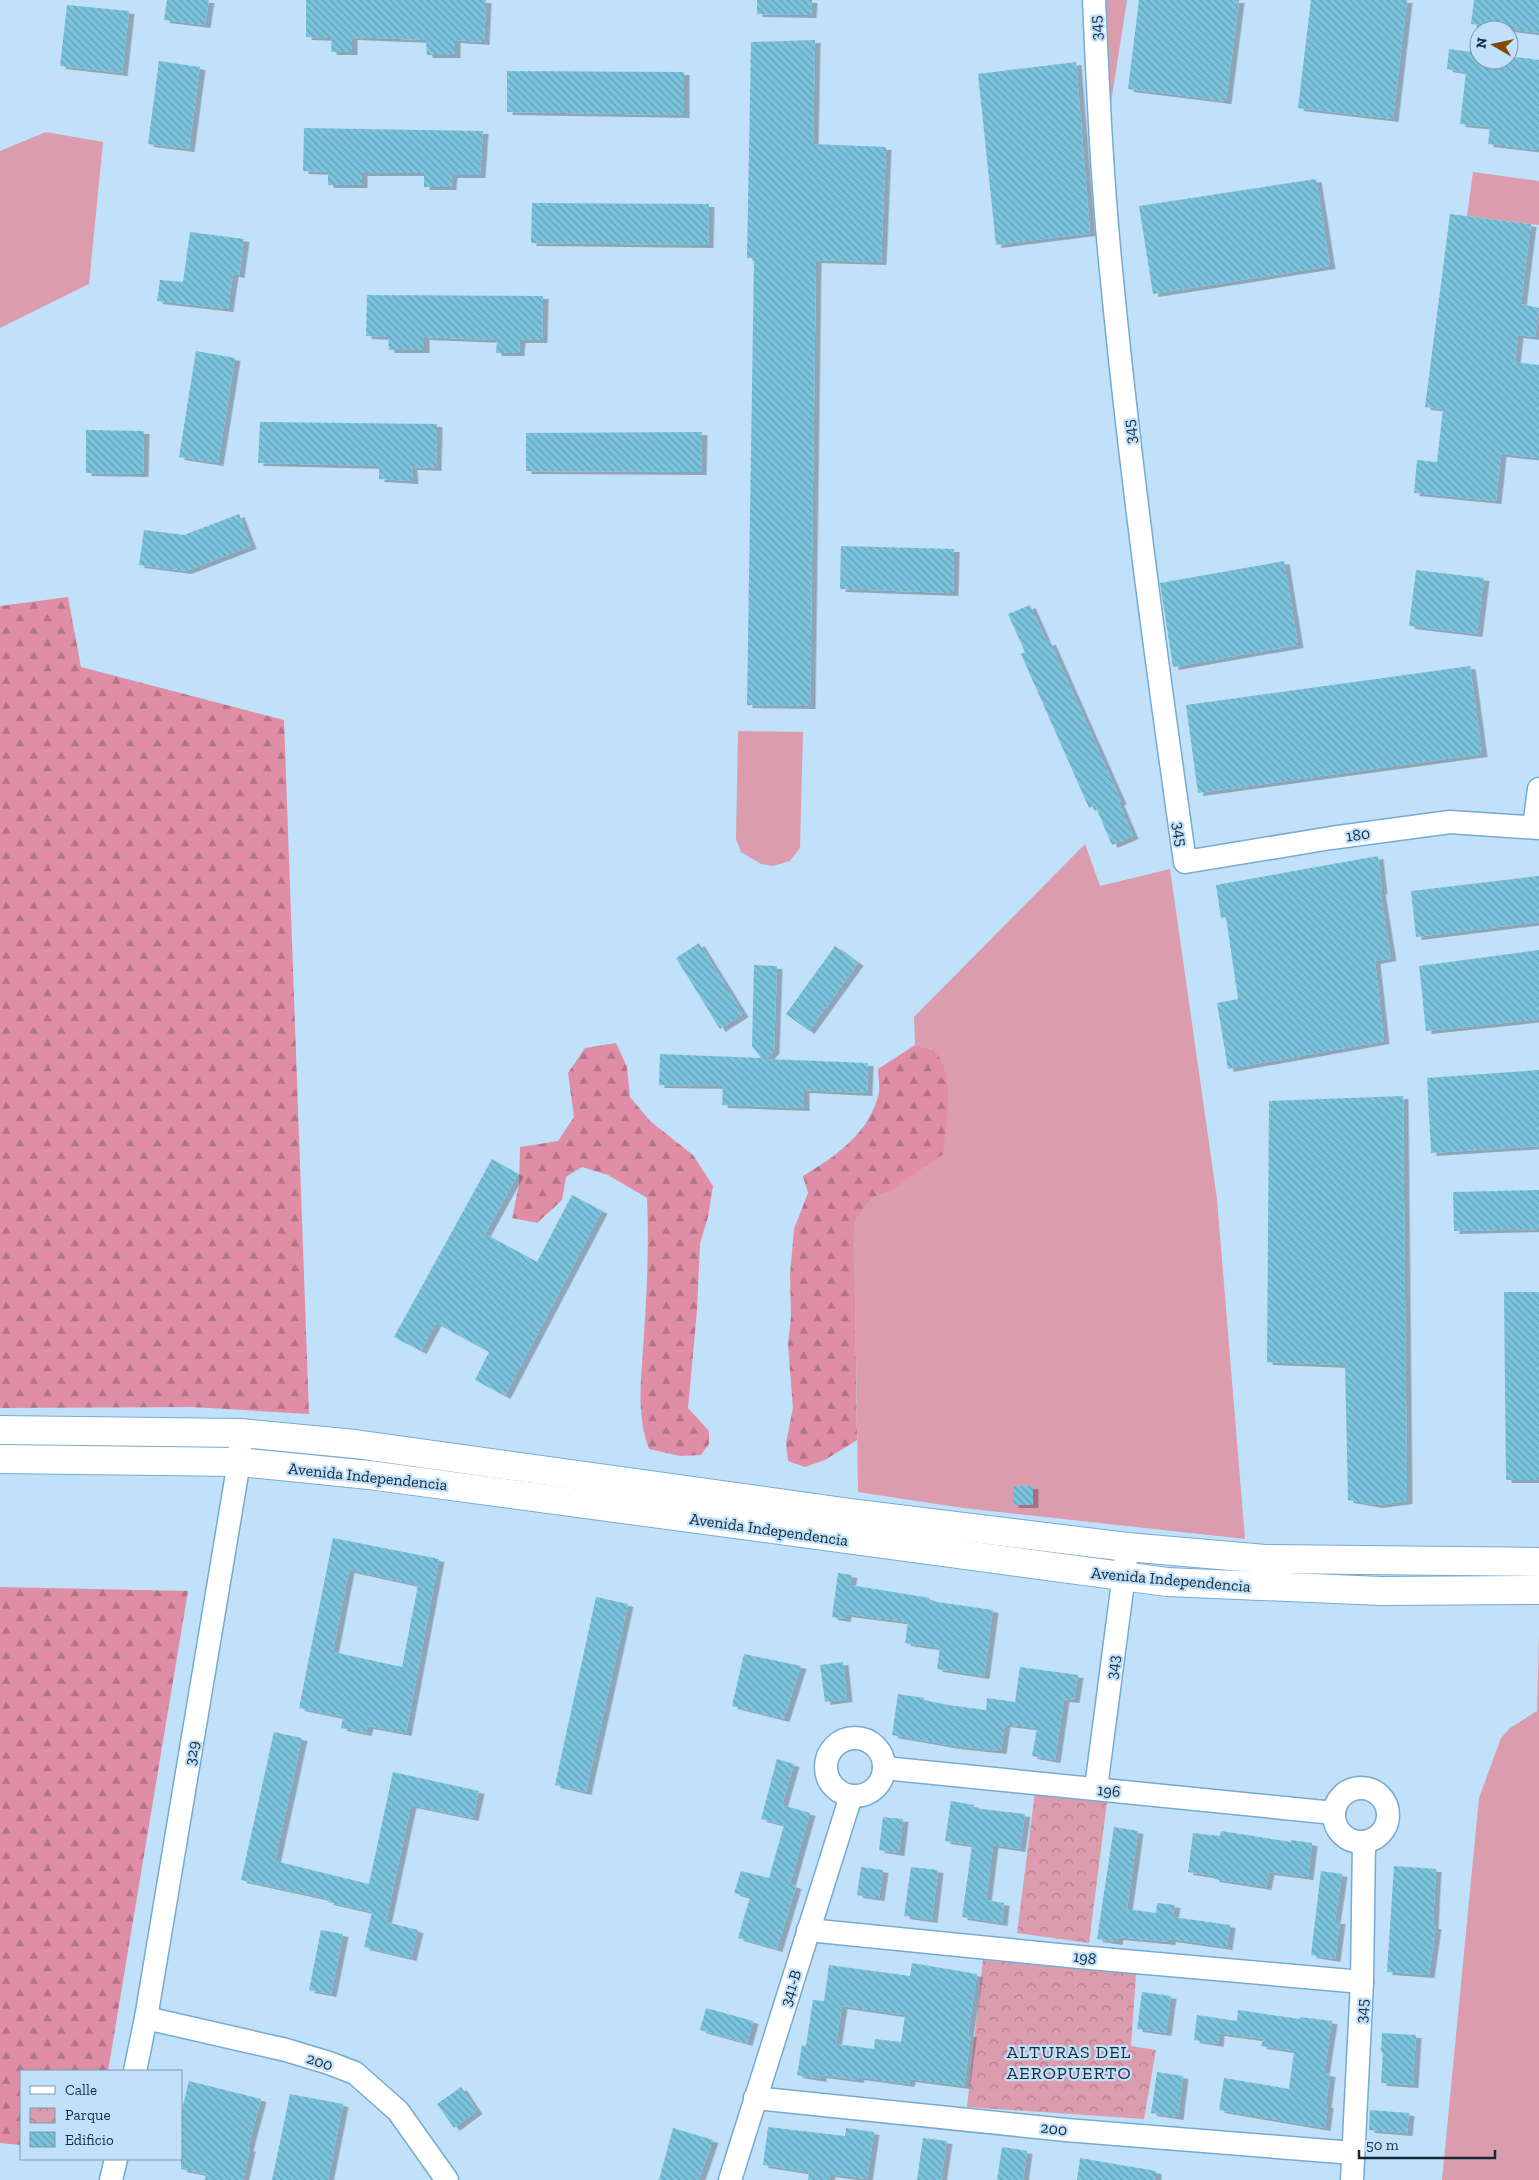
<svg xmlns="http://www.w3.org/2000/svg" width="1539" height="2180" font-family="'Zilla Slab',serif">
	<defs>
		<pattern id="forest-firs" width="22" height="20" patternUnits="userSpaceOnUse" patternTransform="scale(1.25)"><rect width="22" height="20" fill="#df8ea5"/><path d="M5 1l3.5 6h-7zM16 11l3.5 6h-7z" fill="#b47487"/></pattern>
		<pattern id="park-crowns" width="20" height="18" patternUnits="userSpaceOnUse" patternTransform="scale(1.25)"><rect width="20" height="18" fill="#db9cad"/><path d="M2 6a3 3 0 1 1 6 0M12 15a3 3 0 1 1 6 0" fill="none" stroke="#b07f8e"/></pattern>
		<pattern id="building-back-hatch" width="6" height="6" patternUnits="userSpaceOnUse" patternTransform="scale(1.25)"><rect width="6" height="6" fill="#7bc4dd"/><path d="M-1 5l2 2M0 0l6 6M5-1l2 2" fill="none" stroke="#649fb4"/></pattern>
		<filter id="shadow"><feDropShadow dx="5.5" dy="3" stdDeviation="0" flood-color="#0004"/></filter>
	</defs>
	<rect width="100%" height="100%" fill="#c1e1fa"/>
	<g fill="#db9cad">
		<path d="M1104,0H1127L1110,109Z"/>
		<path d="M46,132L103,142L89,284L0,328V151Z"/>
		<path d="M1473,172L1539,181V225L1467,216Z"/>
		<path d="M738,731L803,732L800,848L790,861L773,866L761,864L741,852L736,839Z"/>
		<path d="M1085,844L1100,886L1170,869L1217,1199L1245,1539L963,1508L858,1492L854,1222L873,1197L889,1192L932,1049L915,1045L914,1017Z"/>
		<path d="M1539,1635V2180H1442L1479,1798L1501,1738L1510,1728L1537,1711Z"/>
	</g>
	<g fill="url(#forest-firs)">
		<path d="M68,597L81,667L284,720L309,1414L192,1407L0,1408V606Z"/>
		<path d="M616,1043L627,1067L630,1097L650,1121L693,1155L713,1186L708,1217L700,1244L697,1310L688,1408L709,1431V1444L701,1455L680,1456L649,1449C635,1411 642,1374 644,1335C647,1290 649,1244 647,1198L608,1175L582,1167L566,1177L562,1200L537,1223L512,1218L519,1185L520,1147L558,1141L574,1117L568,1073L585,1048Z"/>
		<path d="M915,1045C921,1047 929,1047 934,1051C956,1071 946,1127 943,1154L889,1192L873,1197L854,1222L857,1440L825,1460L805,1467L788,1461L786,1443L793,1408L788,1345L791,1316L790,1275L794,1229L808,1193L803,1176C835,1157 871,1132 879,1092C880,1085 878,1076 878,1069Z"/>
		<path d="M0,1587L188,1591L108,2071H21V2145L0,2143Z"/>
	</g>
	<g fill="url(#park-crowns)">
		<path d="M1035,1792L1107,1802L1089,1943L1017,1933Z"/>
		<path d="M983,1960L1136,1974L1131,2046L1156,2050L1144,2119L967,2107Z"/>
	</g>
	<g fill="url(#building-back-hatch)" fill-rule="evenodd" filter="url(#shadow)">
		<path d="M167,0H209L205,25L164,20Z"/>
		<path d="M306,0H486L484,42L455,40V55H427L426,40L352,37V52H331L332,38L306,37Z"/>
		<path d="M757,0H812L811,15L757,14Z"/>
		<path d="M1139,0H1239L1226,101L1128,89Z"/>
		<path d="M1311,0H1407L1393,119L1298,108Z"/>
		<path d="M1474,0H1539V33L1471,24Z"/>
		<path d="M67,5L129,11L122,73L60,66Z"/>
		<path d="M815,40L813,144L886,147L881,262L816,260L810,706L747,705L754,258H747L751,42Z"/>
		<path d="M1449,49L1479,53V60H1509V56L1539,60V150L1488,144L1490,127L1460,124L1466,72L1447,69Z"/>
		<path d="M159,61L200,67L189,149L148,144Z"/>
		<path d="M1076,62L1090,233L996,245L978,74Z"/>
		<path d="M507,71L684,72V115L507,112Z"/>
		<path d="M304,128L483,131L480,175H452L451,187H424V173H362V185H328V172L303,171Z"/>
		<path d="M1316,179L1330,266L1153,294L1139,206Z"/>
		<path d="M532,203L709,204L708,245L531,243Z"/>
		<path d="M1450,214L1531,224L1521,304L1539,308L1535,337L1518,335L1515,362L1539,365V458L1501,454L1496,501L1414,493L1417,460L1437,462L1443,409L1425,407Z"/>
		<path d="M190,232L244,239L239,275L233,274L228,309L157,301L160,280L183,282Z"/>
		<path d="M367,295L543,296L542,340H520L519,353H496L497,340L424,337V350H389L388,337L366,336Z"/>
		<path d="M196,351L235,358L218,463L179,457Z"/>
		<path d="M260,422L437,424L436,468L412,467L413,481L379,479V466L258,463Z"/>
		<path d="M86,430L144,431L143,474L86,473Z"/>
		<path d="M702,432L701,472L526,471V433Z"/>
		<path d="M239,514L251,546L186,571L139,565L144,530L184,535Z"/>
		<path d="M841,546L954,549L953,593L840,589Z"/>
		<path d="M1284,561L1298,645L1173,667L1160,583Z"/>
		<path d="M1416,570L1484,578L1477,634L1409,626Z"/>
		<path d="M1030,605L1047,643L1050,641L1121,801L1119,803L1133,836L1112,845L1095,805L1089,808L1021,654L1025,652L1008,614Z"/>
		<path d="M1470,666L1482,754L1198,793L1186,705Z"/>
		<path d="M1378,856L1382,891H1380L1391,958L1375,961L1384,1041L1228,1069L1217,1003L1238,999L1226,917L1221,918L1216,885Z"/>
		<path d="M1539,876V922L1416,937L1411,891Z"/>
		<path d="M699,943L743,1014L720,1029L676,958Z"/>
		<path d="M835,946L858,963L809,1031L786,1014Z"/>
		<path d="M1539,950V1019L1426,1031L1419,966Z"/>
		<path d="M754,965L777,966L774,1050L767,1059L868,1063L867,1093L804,1090V1108L751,1106L722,1105L723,1086L659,1085L660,1054L761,1058L752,1046Z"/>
		<path d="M1539,1070V1146L1431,1153L1427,1078Z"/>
		<path d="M1403,1096L1407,1501L1377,1505L1348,1500L1345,1365L1267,1362L1269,1101Z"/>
		<path d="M492,1159L518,1174L485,1234L537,1262L572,1195L602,1211L505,1396L475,1380L489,1352L436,1323L421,1351L394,1337Z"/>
		<path d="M1539,1190V1229L1454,1231L1453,1192Z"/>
		<path d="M1504,1292H1539V1480H1506Z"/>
		<rect x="1013" y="1486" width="20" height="19"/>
		<path d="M333,1538L439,1559L406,1733L368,1726L366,1733L341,1728L343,1717L299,1708ZM349,1570L418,1585L402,1667L333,1652Z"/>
		<path d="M838,1573L852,1575L850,1585L930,1598V1601L993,1610L984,1676L937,1669L940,1648L905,1643L908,1622L846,1614L845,1619L832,1617Z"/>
		<path d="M596,1597L628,1604L586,1792L555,1785Z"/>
		<path d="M744,1654L801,1666L784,1719L732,1706Z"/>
		<path d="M843,1662L847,1699L825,1702L820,1665Z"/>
		<path d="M1020,1667L1078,1675L1074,1700L1064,1699L1055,1760L1032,1756L1037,1728L1005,1724L1001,1751L954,1746L892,1735L898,1694L924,1698V1700L948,1705L986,1710L987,1698L1015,1702Z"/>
		<path d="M274,1732L302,1738L275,1861L369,1884L393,1772L479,1791L473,1818L411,1805L386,1922L418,1930L411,1958L364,1947L372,1912L328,1902L329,1899L241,1880Z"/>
		<path d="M777,1759L794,1764L782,1805L810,1813L790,1884L796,1886L777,1949L738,1938L750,1897L734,1893L741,1871L769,1878L784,1825L761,1819Z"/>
		<path d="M951,1801L974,1805L973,1808L1025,1814L1020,1849L993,1845L986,1900L1004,1903L1002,1923L962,1917L972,1845L945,1841Z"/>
		<path d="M883,1817L903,1819L899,1853L879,1850Z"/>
		<path d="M1114,1827L1138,1831L1127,1909L1156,1913L1157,1903L1175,1905L1173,1917L1230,1925L1227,1947L1170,1939V1942L1118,1937L1117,1942L1097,1939Z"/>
		<path d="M1221,1831L1291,1842V1840L1312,1843L1308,1877L1269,1872L1266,1887L1214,1879V1876L1188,1872L1193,1833L1220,1836Z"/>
		<path d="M1394,1866L1436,1869L1433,1926H1436L1429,1975L1387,1972Z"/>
		<path d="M861,1867L883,1870L879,1898L857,1895Z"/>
		<path d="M911,1867L938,1870L932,1920L904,1916Z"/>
		<path d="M1321,1871L1342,1874L1335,1921H1340L1335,1959L1311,1955Z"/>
		<path d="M321,1930L343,1934L331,1994L309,1990Z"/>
		<path d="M912,1963L977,1974L968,2034H971L964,2086L910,2079L909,2084L859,2077L858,2080L821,2075V2079L797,2075L802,2045L806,2046L813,2000L824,2001L829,1965L910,1976ZM842,2006L905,2015L901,2042L875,2039L874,2049L836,2044Z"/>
		<path d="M1142,1992L1171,1996L1166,2033L1137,2029Z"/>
		<path d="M706,2008L753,2021L747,2043L700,2030Z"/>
		<path d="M1238,2010L1300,2019V2017L1332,2021L1324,2073L1330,2074L1326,2105H1328L1325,2128L1219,2110L1224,2078L1289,2089L1294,2051L1261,2046L1263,2039L1219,2033L1218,2044L1194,2040L1197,2015L1237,2021Z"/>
		<path d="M1382,2033L1416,2035L1413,2085L1381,2083L1383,2052H1381Z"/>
		<path d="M1157,2072L1183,2076L1178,2117L1151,2113Z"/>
		<path d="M189,2081L261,2099L248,2148L250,2149L243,2180H205L206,2174L181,2169V2113Z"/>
		<path d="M461,2087L477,2111L454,2128L437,2104Z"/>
		<path d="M290,2094L343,2104L328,2180H272Z"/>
		<path d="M1370,2110L1409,2113L1407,2133L1369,2130Z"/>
		<path d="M768,2127L845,2136L846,2128L874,2132L867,2179L830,2174L829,2180H808L809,2172L763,2165Z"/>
		<path d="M673,2128L713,2140L699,2180H659Z"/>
		<path d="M923,2138L947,2141L941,2180H917Z"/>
		<path d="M1002,2147L1027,2151L1023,2180H997Z"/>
		<path d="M1080,2158L1156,2171V2180H1077Z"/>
	</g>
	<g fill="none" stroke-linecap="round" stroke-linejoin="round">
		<g stroke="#75aad2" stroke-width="25">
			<g id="minor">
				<path d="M1094,0C1098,90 1102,180 1111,270C1130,468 1157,665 1185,862L1331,838L1450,822L1539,828"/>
				<path d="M1534,827L1539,789"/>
				<circle cx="855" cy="1767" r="29"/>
				<path d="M884,1768L1334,1813"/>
				<circle cx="1361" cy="1815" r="27"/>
				<path d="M1096,1788L1126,1559"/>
				<path d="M808,1930L1079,1957L1362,1982"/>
				<path d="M146,2018L286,2050L329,2063L355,2073L398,2111L447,2180"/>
				<path d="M135,2071L146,2018L239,1462L241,1433"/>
				<path d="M755,2098L1066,2130L1353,2153"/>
				<path d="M111,2180L116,2159"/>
				<path d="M730,2180L851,1796"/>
				<path d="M1352,2180L1362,1982L1364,1842"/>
			</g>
		</g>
		<g stroke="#75aad2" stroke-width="30">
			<g id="primary">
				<path d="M0,1430L241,1433L355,1444L851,1513L1127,1547L1265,1559L1539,1562"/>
				<path d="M0,1459L239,1462L369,1475L1167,1582L1381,1591L1539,1590"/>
			</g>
		</g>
		<use href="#minor" stroke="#fff" stroke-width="22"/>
		<use href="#primary" stroke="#fff" stroke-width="28"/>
	</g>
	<g text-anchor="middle" stroke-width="4.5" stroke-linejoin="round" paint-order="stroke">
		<g font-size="16" fill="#142a3a" stroke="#c1e1fa">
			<text transform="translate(1095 28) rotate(-93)" y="6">345</text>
			<text transform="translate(1129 432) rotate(-96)" y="6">345</text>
			<text transform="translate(1181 834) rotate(82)" y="6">345</text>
			<text transform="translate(1358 834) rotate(-7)" y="6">180</text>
			<text transform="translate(368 1476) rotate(6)" y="6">Avenida Independencia</text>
			<text transform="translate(769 1529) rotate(8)" y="6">Avenida Independencia</text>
			<text transform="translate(1171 1579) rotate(5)" y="6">Avenida Independencia</text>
			<text transform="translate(1112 1667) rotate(-83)" y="6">343</text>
			<text transform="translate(191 1753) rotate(-80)" y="6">329</text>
			<text transform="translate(1109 1790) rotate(5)" y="6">196</text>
			<text transform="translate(1085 1957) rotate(7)" y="6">198</text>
			<text transform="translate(790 1988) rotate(-72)" y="6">341-B</text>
			<text transform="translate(1361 2011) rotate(-87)" y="6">345</text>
			<text transform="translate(320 2061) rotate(18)" y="6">200</text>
			<text transform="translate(1054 2128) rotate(6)" y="6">200</text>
		</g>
		<g font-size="18" letter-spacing="1" fill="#142a3a" stroke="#c1e1fa">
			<text x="1069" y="2058">ALTURAS DEL<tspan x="1069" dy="21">AEROPUERTO</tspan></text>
		</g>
	</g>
	<rect x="20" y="2070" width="162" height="90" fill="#c1e1fa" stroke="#7c98ad"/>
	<rect x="30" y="2086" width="25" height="8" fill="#ffffff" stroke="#7c98ad"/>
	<text x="65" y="2095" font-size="15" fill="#142a3a">Calle</text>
	<rect x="30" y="2108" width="25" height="15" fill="url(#park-crowns)" stroke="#7c98ad"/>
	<text x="65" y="2120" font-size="15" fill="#142a3a">Parque</text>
	<rect x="30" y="2132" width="25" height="15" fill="url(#building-back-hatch)" stroke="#7c98ad"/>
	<text x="65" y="2145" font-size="15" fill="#142a3a">Edificio</text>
	<g transform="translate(1494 45) rotate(279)"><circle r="24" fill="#c1e1fa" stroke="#7c98ad"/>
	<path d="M0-4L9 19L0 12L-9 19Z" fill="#844900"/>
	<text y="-8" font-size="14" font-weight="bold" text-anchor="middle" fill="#142a3a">N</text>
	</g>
	<path d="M1359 2150v8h136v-8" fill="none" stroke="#142a3a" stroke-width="2.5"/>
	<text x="1366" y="2150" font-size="15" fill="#142a3a" stroke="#c1e1fa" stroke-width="4" paint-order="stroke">50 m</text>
</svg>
